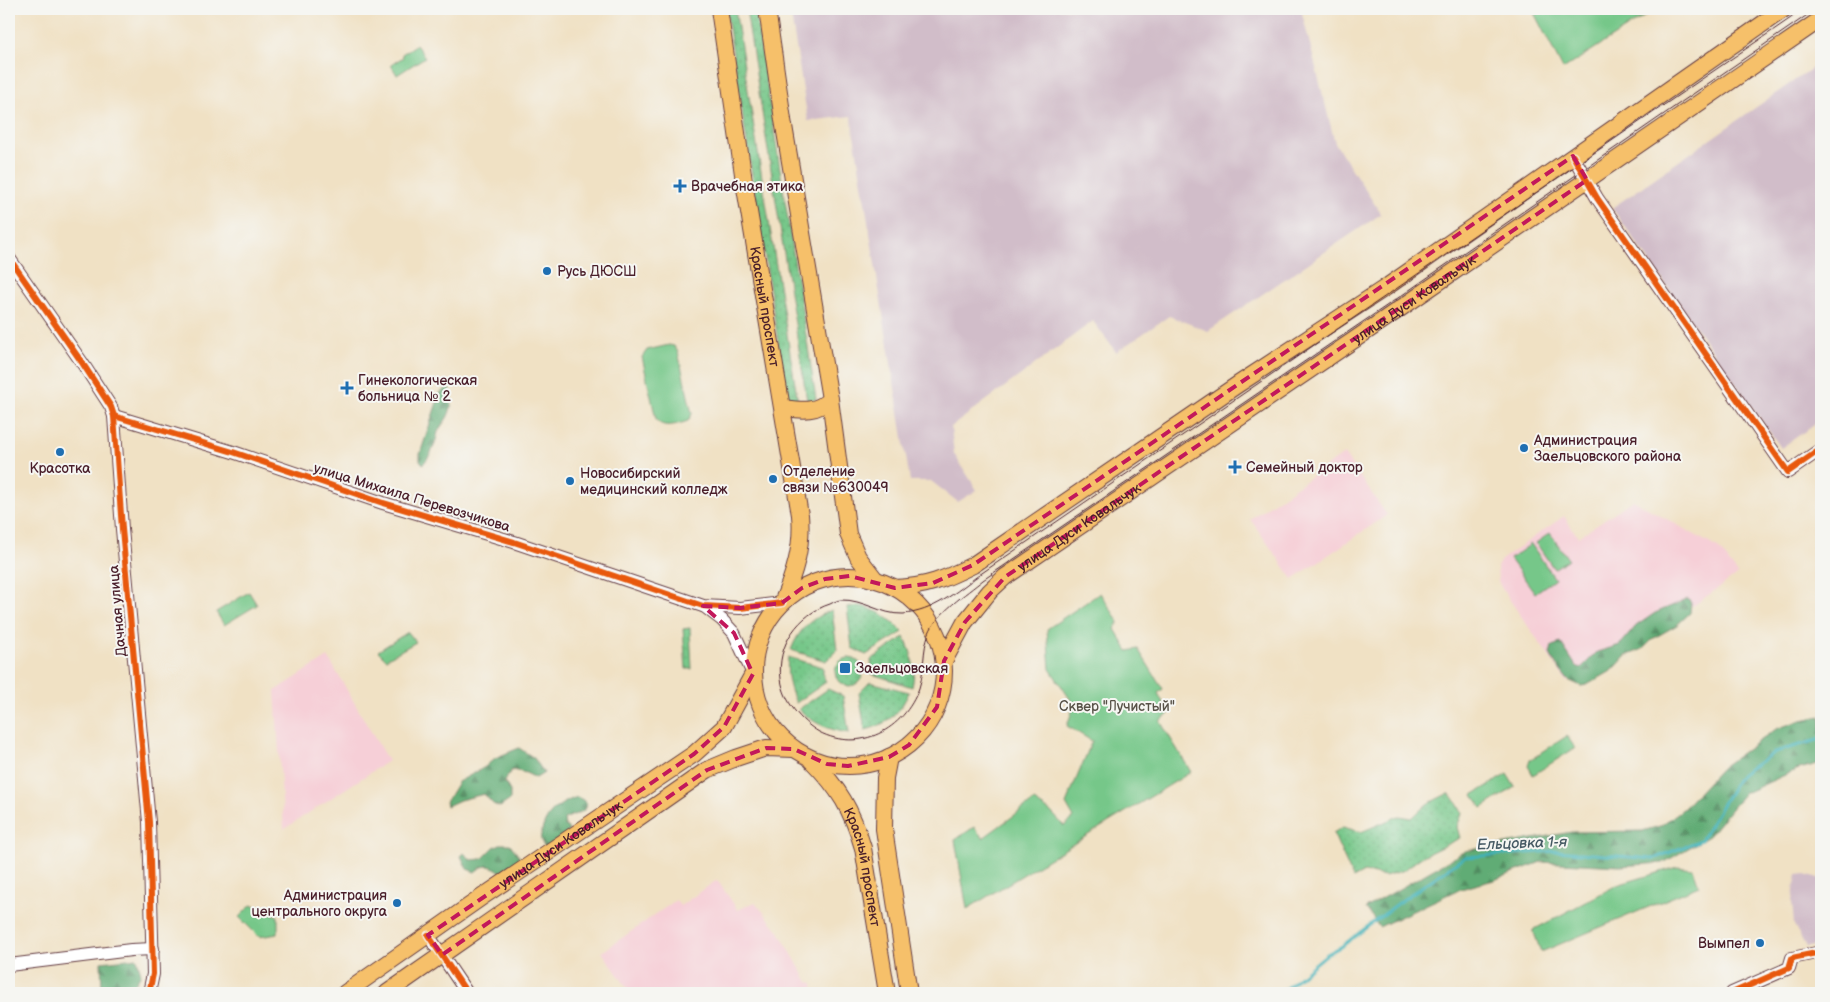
<svg xmlns="http://www.w3.org/2000/svg" width="1830" height="1002" font-family="'Balsamiq Sans',sans-serif">
	<defs>
		<pattern id="grass-dots" width="8" height="8" patternUnits="userSpaceOnUse" patternTransform="scale(1.25)"><rect width="8" height="8" fill="#76c789"/><path d="M2 2h.1M6 6h.1" fill="none" stroke="#68aa76" stroke-width="1.8" stroke-linecap="round"/></pattern>
		<pattern id="forest-firs" width="22" height="20" patternUnits="userSpaceOnUse" patternTransform="scale(1.25)"><rect width="22" height="20" fill="#60ac75"/><path d="M5 1l3.5 6h-7zM16 11l3.5 6h-7z" fill="#518b60"/></pattern>
	</defs>
	<rect width="100%" height="100%" fill="#f6f6f2"/>
	<filter id="ink" filterUnits="userSpaceOnUse"><feTurbulence type="fractalNoise" baseFrequency=".02" numOctaves="2"/><feDisplacementMap in="SourceGraphic" scale="10" xChannelSelector="R" yChannelSelector="G"/><feConvolveMatrix kernelMatrix="1 2 1 2 8 2 1 2 1" color-interpolation-filters="sRGB"/></filter>
	<filter id="wash" filterUnits="userSpaceOnUse"><feTurbulence type="fractalNoise" baseFrequency=".0096" numOctaves="4" result="noise"/><feDisplacementMap in="SourceGraphic" scale="20" xChannelSelector="R" yChannelSelector="G"/><feGaussianBlur stdDeviation="1.12" result="paint"/><feColorMatrix in="noise" values="0 0 0 0 0 0 0 0 0 0 0 0 0 0 0 0 0 1.4 0 .05"/><feComposite in="paint" operator="in"/></filter>
	<g filter="url(#wash)">
		<rect width="100%" height="100%" fill="#f0e1c4"/>
		<g fill="#f6cfd7">
			<path d="M1344,454L1387,515L1293,579L1250,519Z"/>
			<path d="M1633,500L1718,548L1738,574L1693,606L1688,604L1567,682L1502,589L1498,581L1497,567L1501,560L1564,516L1578,537Z"/>
			<path d="M328,657L388,761L284,829L275,691Z"/>
			<path d="M717,880L738,910L755,902L778,930L808,982L813,983L814,993H631L602,952L676,900L680,906Z"/>
		</g>
		<g fill="#d1bdc9">
			<path d="M790,9H1301L1335,143L1381,214L1208,331L1169,316L1116,352L1093,321L951,427L954,454L977,490L958,502L931,481H910L851,116L808,121Z"/>
			<path d="M1821,62V420L1781,448L1612,208Z"/>
			<path d="M1806,874L1821,879V946L1806,947L1794,925L1792,901L1797,875Z"/>
		</g>
		<g fill="url(#grass-dots)" stroke="#60735a">
			<path d="M726,9H735L798,403L788,405Z"/>
			<path d="M746,9H755L816,399L807,401Z"/>
			<path d="M860,606C878,610 890,618 903,632L866,655L852,648L847,607Z"/>
			<path d="M832,610L837,650L826,661L791,650C799,629 811,618 832,610Z"/>
			<path d="M690,628L692,669H686L683,629Z"/>
			<path d="M904,637C913,653 916,670 912,687L872,674L871,660Z"/>
			<path d="M788,657L823,667V675L826,682L796,703C789,688 786,674 788,657Z"/>
			<circle cx="849" cy="672" r="14"/>
			<path d="M870,682L909,692C900,713 887,725 865,730L859,693Z"/>
			<path d="M828,689L843,696L849,733C829,730 812,723 799,709Z"/>
			<path d="M1449,793L1458,805L1462,813L1457,827L1460,838L1423,856L1404,870L1385,876L1364,872L1353,878L1333,833L1343,827L1361,832L1399,816L1412,818L1427,804Z"/>
		</g>
		<g fill="url(#forest-firs)" stroke="#556650">
			<path d="M449,387C453,397 452,409 447,418C444,423 440,427 438,432C435,445 432,454 423,464L420,460V454L440,393Z"/>
			<path d="M1688,599L1691,603L1690,613L1677,625L1654,638L1643,649L1626,656L1613,670L1587,685L1581,686L1568,680L1556,665L1550,654L1552,646L1561,643L1576,666L1581,668L1597,652L1620,645L1636,626L1655,613Z"/>
			<path d="M1821,716V763L1796,770L1743,794L1709,836L1663,863L1620,866L1541,862L1494,880L1457,890L1379,927L1366,908L1465,851L1572,832L1642,831L1660,826L1683,809L1722,767L1776,729L1801,720Z"/>
			<path d="M519,748L534,758L544,773L536,778L526,773L512,770L504,781L510,791V800L500,807L493,804L484,794L460,800L447,806L446,802L458,782L485,767L495,758Z"/>
			<path d="M577,797L583,800L587,804L583,811L564,819L565,826L568,828L569,832L546,848C539,841 540,836 543,827C548,811 561,803 577,797Z"/>
			<path d="M500,844H510L519,856V865L504,875C495,866 485,862 475,872L467,869L461,856L464,853L471,860L482,859L494,847Z"/>
			<path d="M137,958L141,974L134,985L133,993H102L101,962Z"/>
		</g>
		<g fill="#76c789" stroke="#60735a">
			<path d="M1532,9H1656L1563,69Z"/>
			<path d="M416,45L425,57L397,75L391,65L403,57L402,54Z"/>
			<path d="M669,345L674,346L678,352L692,414L688,421C678,424 662,430 656,419L642,357L647,350Z"/>
			<path d="M1550,533L1568,559L1554,569L1536,543Z"/>
			<path d="M1531,544L1555,579L1535,593L1510,559Z"/>
			<path d="M249,592L257,605L224,625L216,612Z"/>
			<path d="M1100,593L1119,622L1115,629L1128,651L1138,649L1163,689L1158,693L1169,714L1160,721L1191,772L967,909L955,840L974,827L983,838L1034,801L1051,812L1064,826L1074,818L1066,804L1092,741L1067,726L1074,705L1050,669L1047,629Z"/>
			<path d="M408,632L416,642L386,659L378,651Z"/>
			<path d="M1567,736L1575,748L1533,775L1528,766L1530,760Z"/>
			<path d="M1507,774L1515,787L1482,808L1473,795Z"/>
			<path d="M1677,867L1693,869L1699,886L1541,952L1533,930L1617,885Z"/>
			<path d="M251,905L278,916V934L259,937L239,917Z"/>
		</g>
		<g fill="none" stroke-linecap="round" stroke-linejoin="round">
			<path stroke="#41b2b9" stroke-width="3" d="M1280,993L1327,954L1342,946L1408,896L1465,857L1557,851L1653,859L1701,840L1740,775L1775,752L1821,739"/>
		</g>
	</g>
	<g filter="url(#ink)">
		<g fill="none" stroke-linecap="round" stroke-linejoin="round">
			<g stroke="#633c42" stroke-width="14">
				<g id="minor">
					<path d="M1573,156L1597,198L1788,472L1821,449"/>
					<path d="M9,258L83,364L111,407L114,416L122,529L149,822L153,974L149,993"/>
					<path d="M114,416L233,452L383,503L514,542L703,606L740,608L782,603"/>
					<path d="M705,607L722,620L734,633L753,674"/>
					<path d="M428,935L467,993"/>
					<path d="M9,965L131,950L153,949"/>
					<path d="M1732,993L1789,968L1792,958L1821,952"/>
				</g>
			</g>
			<g stroke="#633c42" stroke-width="18">
				<g id="major">
					<path id="s1" d="M719,9L745,188L800,515C803,548 794,574 782,603"/>
					<path d="M767,9L783,120L830,399L848,534L858,557L875,579"/>
					<path d="M783,408C800,410 817,413 830,399"/>
					<circle cx="849" cy="671" r="95"/>
					<path d="M895,588C927,587 945,579 973,565L1237,385L1385,288L1784,9"/>
					<path id="s2" d="M944,661L965,622L990,591L1005,577L1401,308L1821,19"/>
					<path d="M889,757L885,778L884,829L909,993"/>
					<path id="s3" d="M811,760C839,788 852,810 863,848L887,993"/>
					<path id="s4" d="M345,993L482,897L694,754L724,727L753,674"/>
					<path d="M387,993L707,770L736,758L766,748L794,749"/>
				</g>
			</g>
			<use href="#minor" stroke="#fff" stroke-width="12"/>
			<use href="#major" stroke="#f6c06b" stroke-width="16"/>
			<path stroke="#4a1f2b" stroke-width="1" d="M1804,9L979,575C956,592 933,612 903,614C881,615 863,599 841,600C838,600 834,602 830,604C799,614 776,645 781,679C784,701 800,721 819,732C860,753 904,730 919,688C925,670 922,650 929,633C937,613 966,594 983,580L1395,300L1816,9"/>
			<g stroke="#f6f6f2" stroke-width="9">
				<g id="cycleway">
					<path d="M1573,156L1597,198L1788,472L1821,449"/>
					<path d="M9,258L83,364L111,407L114,416L122,529L149,822L153,974L149,993"/>
					<path d="M114,416L233,452L383,503L514,542L703,606L740,608L782,603"/>
					<path d="M428,935L467,993"/>
					<path d="M1732,993L1789,968L1792,958L1821,952"/>
				</g>
			</g>
			<use href="#cycleway" stroke="#e8590c" stroke-width="6"/>
		</g>
	</g>
	<path fill="none" stroke="#c2185b" stroke-width="4" stroke-dasharray="10 6" stroke-linejoin="round" d="M1573,156L1587,180L1005,577L965,622L944,661L937,707L909,745L889,757L848,766L827,764L794,749L766,748L707,770L442,955L428,935L694,754L724,727L753,674L734,633L703,606L740,608L782,603L802,588L825,579L850,576L895,588L933,583L973,565Z"/>
	<g fill="#1f6fb2" stroke="#f6f6f2" stroke-width="2">
		<path d="M677.5 178.5h5v5h5v5h-5v5h-5v-5h-5v-5h5z"/>
		<circle cx="547" cy="271" r="5"/>
		<path d="M344.5 380.5h5v5h5v5h-5v5h-5v-5h-5v-5h5z"/>
		<circle cx="1524" cy="448" r="5"/>
		<circle cx="60" cy="452" r="5"/>
		<path d="M1232.5 459.5h5v5h5v5h-5v5h-5v-5h-5v-5h5z"/>
		<circle cx="773" cy="479" r="5"/>
		<circle cx="570" cy="481" r="5"/>
		<rect x="839" y="662" width="12" height="12" rx="2.5"/>
		<circle cx="397" cy="903" r="5"/>
		<circle cx="1760" cy="943" r="5"/>
	</g>
	<g text-anchor="middle" stroke-width="4" stroke-linejoin="round" paint-order="stroke">
		<g font-size="14" fill="#4a1f2b" stroke="#f6f6f2" text-anchor="start">
			<text x="691" y="191">Врачебная этика</text>
			<text x="557" y="276">Русь ДЮСШ</text>
			<text x="358" y="385">Гинекологическая<tspan x="358" dy="16">больница № 2</tspan></text>
			<text x="1534" y="445">Администрация<tspan x="1534" dy="16">Заельцовского района</tspan></text>
			<text x="1246" y="472">Семейный доктор</text>
			<text x="60" y="473" text-anchor="middle">Красотка</text>
			<text x="783" y="476">Отделение<tspan x="783" dy="16">связи №630049</tspan></text>
			<text x="580" y="478">Новосибирский<tspan x="580" dy="16">медицинский колледж</tspan></text>
			<text x="856" y="673">Заельцовская</text>
			<text x="387" y="900" text-anchor="end">Администрация<tspan x="387" dy="16">центрального округа</tspan></text>
			<text x="1750" y="948" text-anchor="end">Вымпел</text>
		</g>
		<g font-size="14" fill="#4a1f2b" stroke="#f6f6f2">
			<text dy="5" stroke="none"><textPath href="#s2" startOffset="599">улица Дуси Ковальчук</textPath></text>
			<text dy="5" stroke="none"><textPath href="#s1" startOffset="301">Красный проспект</textPath></text>
			<text transform="translate(412 497) rotate(17)" y="5">улица Михаила Перевозчикова</text>
			<text dy="5" stroke="none"><textPath href="#s2" startOffset="194">улица Дуси Ковальчук</textPath></text>
			<text transform="translate(117 611) rotate(-95)" y="5">Дачная улица</text>
			<text dy="5" stroke="none"><textPath href="#s4" startOffset="262">улица Дуси Ковальчук</textPath></text>
			<text dy="5" stroke="none"><textPath href="#s3" startOffset="122">Красный проспект</textPath></text>
		</g>
		<g font-size="14" fill="#575147" stroke="#f6f6f2">
			<text x="1117" y="711">Сквер "Лучистый"</text>
		</g>
		<g font-size="15" font-style="italic" fill="#465a64" stroke="#f6f6f2">
			<text transform="translate(1522 843) rotate(-2)" y="5">Ельцовка 1-я</text>
		</g>
	</g>
	<rect width="1830" height="1002" fill="none" stroke="#f6f6f2" stroke-width="30"/>
</svg>
